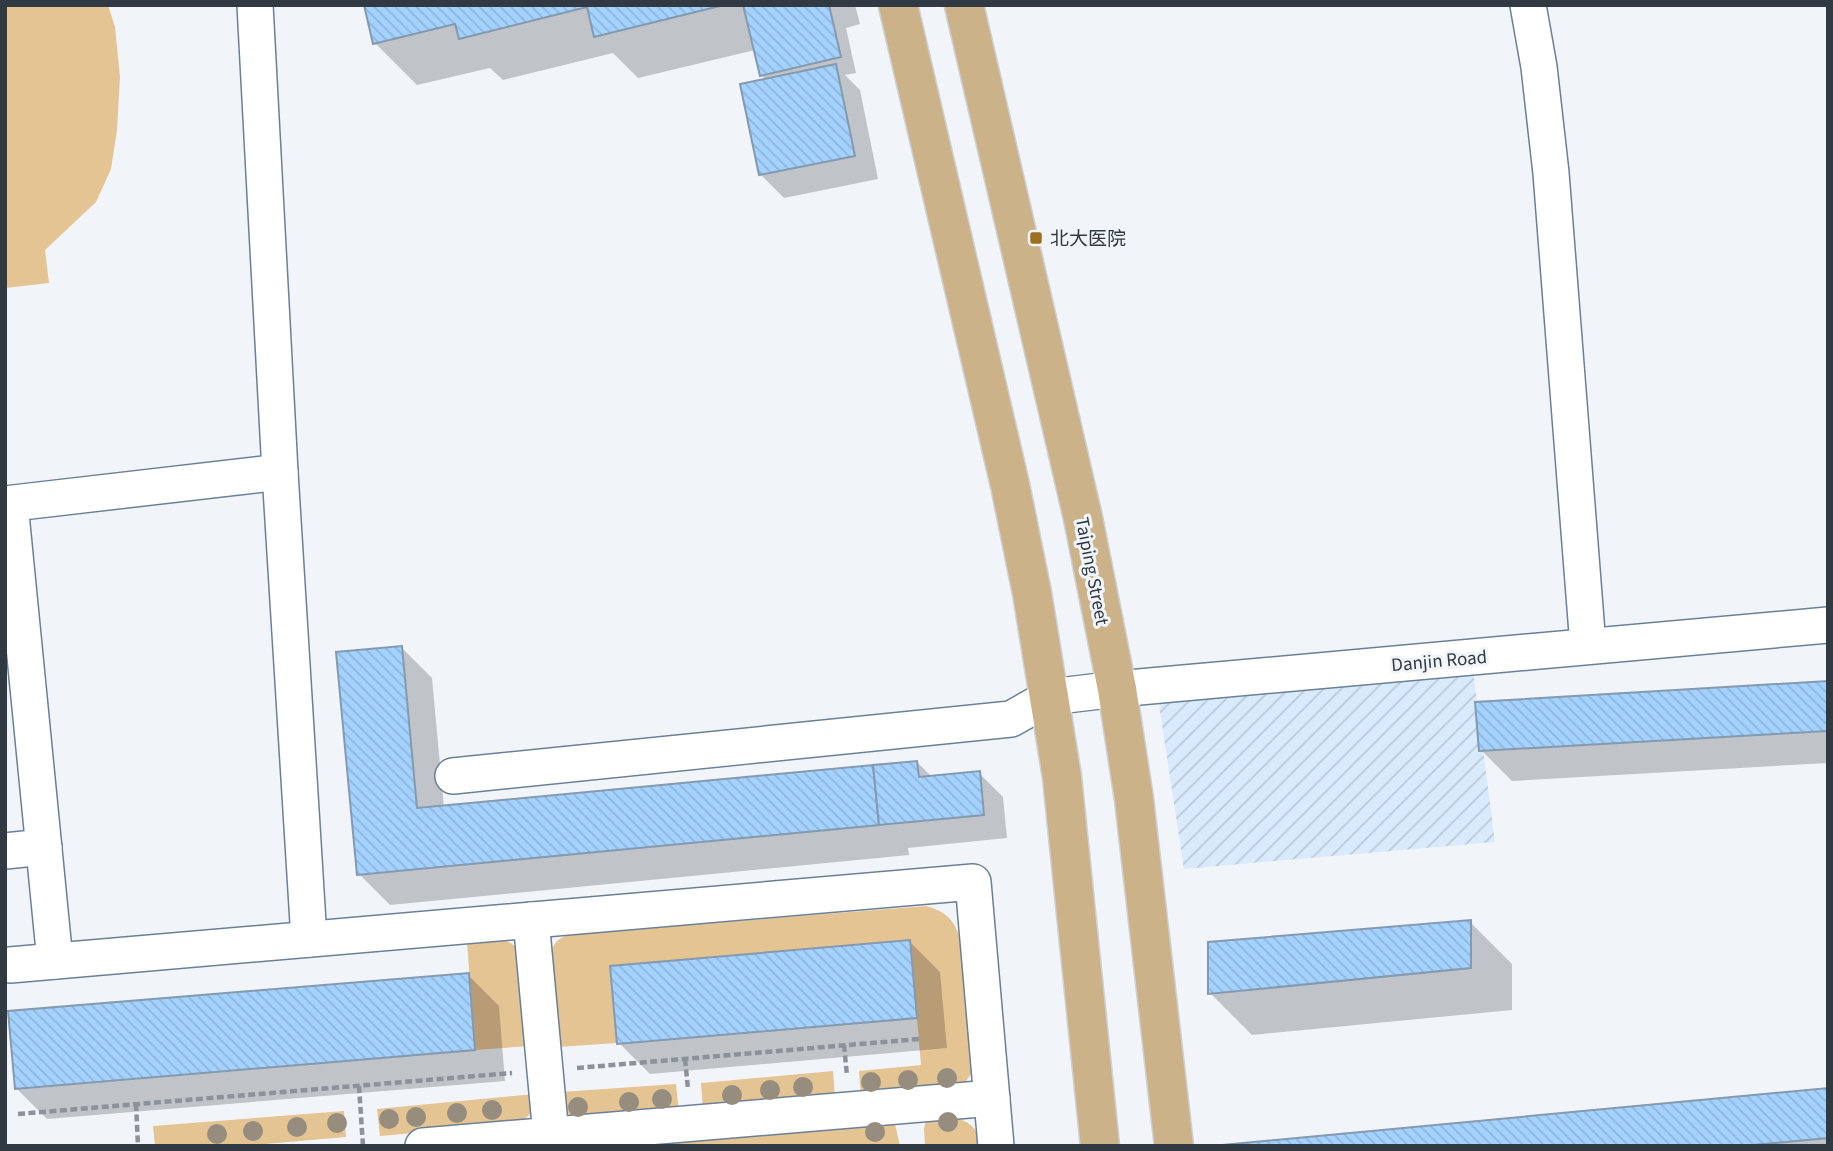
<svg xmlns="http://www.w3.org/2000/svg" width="1833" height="1151" font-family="'Source Sans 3','Noto Sans SC',sans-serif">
	<defs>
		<pattern id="industrial-furrows" width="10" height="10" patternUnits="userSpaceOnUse" patternTransform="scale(1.75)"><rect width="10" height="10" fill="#d9eafc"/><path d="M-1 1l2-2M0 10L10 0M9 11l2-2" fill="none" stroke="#bbc9d9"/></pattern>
		<pattern id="building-back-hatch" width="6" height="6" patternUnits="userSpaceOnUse" patternTransform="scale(1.75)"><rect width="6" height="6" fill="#a4d2ff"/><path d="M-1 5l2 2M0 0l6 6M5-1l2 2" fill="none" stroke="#8eb5dc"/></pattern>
	</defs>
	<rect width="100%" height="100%" fill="#f1f5fa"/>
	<path fill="url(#industrial-furrows)" d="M1473,671L1495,842L1184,869L1159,705L1171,695Z"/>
	<g fill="#e5c493">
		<path d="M5,5H108L115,27L120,77L117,130L111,169L96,202L45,250L49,283L5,288Z"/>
		<path d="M926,906C947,912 955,920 961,942L974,1065L971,1074L964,1084L861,1097L859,1071L921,1065L910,940L610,966L617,1043L558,1047L550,958C553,942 558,937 574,934Z"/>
		<path d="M499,939C509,941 514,944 520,952L529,1046L475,1050L467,942Z"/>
		<path d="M833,1071L835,1098L703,1110L701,1083Z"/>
		<path d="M676,1084L679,1113L576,1119L564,1111L561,1092Z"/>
		<path d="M534,1094L533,1111L523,1121L513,1124L380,1136L377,1109Z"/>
		<path d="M344,1111L346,1137L244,1146H155L153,1126Z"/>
		<path d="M954,1118C971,1121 978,1130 982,1146H925L924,1128L926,1121Z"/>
		<path d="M895,1124L900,1146H648L649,1145Z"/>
	</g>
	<g fill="#0003">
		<path d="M366,5H855L860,24L846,28L856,73L845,75L860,90L878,179L784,198L760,174L766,80L761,75L755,50L638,78L613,53L503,80L490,68L417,85L375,43Z"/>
		<path d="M401,647L432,678L444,808L917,762L932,777L979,773L1003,797L1007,838L908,848L909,855L390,905L359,874Z"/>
		<path d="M1828,683V763L1512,781L1481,750Z"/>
		<path d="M1470,922L1512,964V1010L1252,1035L1210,993Z"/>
		<path d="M909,941L940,972L947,1048L650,1074L619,1043Z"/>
		<path d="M468,975L499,1006L505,1081L47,1119L16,1088Z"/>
		<path d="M1828,1089V1146H1235Z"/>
	</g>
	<g fill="url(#building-back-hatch)" stroke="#849aaf" stroke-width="2">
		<path d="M364,5H724L594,37L587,7L459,39L455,24L373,44Z"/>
		<path d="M743,5H829L841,57L760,76Z"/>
		<path d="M836,64L855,156L759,175L740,84Z"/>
		<path d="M402,646L417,808L873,765L879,825L357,875L336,652Z"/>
		<path d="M1828,681V731L1479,751L1475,702Z"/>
		<path d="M917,761L919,777L980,771L984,815L879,825L873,765Z"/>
		<path d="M1471,920V968L1208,994V942Z"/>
		<path d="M910,940L917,1018L617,1044L610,966Z"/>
		<path d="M469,973L475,1050L15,1089L8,1011Z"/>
		<path d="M1828,1088V1138L1742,1146L1222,1145Z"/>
	</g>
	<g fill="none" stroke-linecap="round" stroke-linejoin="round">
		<g stroke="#6b8094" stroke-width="38">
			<g id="minor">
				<path d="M255,5L280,472L309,939"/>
				<path d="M1528,5L1539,67L1551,173L1588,646"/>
				<path d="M5,504L280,472"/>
				<path d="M10,504L55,961"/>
				<path d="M453,776L1011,719L1050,697L1117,689L1828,625"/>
				<path d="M5,851L44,847"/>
				<path d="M531,920L552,1146"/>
				<path d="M10,965L973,882L996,1146"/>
				<path d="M423,1146L992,1098"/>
			</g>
		</g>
		<g stroke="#ced0d2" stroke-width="41">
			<g id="major">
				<path d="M898,5L1010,485L1032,593L1062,777L1100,1146"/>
				<path d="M964,5L1083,518L1117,689L1134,799L1174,1146"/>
			</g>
		</g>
		<g stroke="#8b9299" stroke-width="4.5" stroke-dasharray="7 3.5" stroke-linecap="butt">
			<path d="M844,1045L847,1076"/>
			<path d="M685,1059L688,1089"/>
			<path d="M577,1068L919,1039"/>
			<path d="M359,1086L363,1146"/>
			<path d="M136,1104L138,1146"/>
			<path d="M18,1114L512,1073"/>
		</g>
		<use href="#minor" stroke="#fff" stroke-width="35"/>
		<use href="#major" stroke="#ccb288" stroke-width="38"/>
	</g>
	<g fill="#968d7f">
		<circle cx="947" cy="1078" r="10"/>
		<circle cx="908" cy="1080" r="10"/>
		<circle cx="871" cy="1082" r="10"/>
		<circle cx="803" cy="1087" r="10"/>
		<circle cx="770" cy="1090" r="10"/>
		<circle cx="732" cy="1095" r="10"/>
		<circle cx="662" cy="1099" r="10"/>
		<circle cx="629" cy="1102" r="10"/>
		<circle cx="578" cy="1107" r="10"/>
		<circle cx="492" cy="1110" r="10"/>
		<circle cx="457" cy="1113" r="10"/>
		<circle cx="416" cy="1117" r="10"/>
		<circle cx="389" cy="1119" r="10"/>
		<circle cx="948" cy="1122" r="10"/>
		<circle cx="337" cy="1123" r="10"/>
		<circle cx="297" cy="1127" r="10"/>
		<circle cx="253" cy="1131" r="10"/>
		<circle cx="875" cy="1132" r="10"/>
		<circle cx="217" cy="1134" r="10"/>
	</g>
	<rect fill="#9e7122" stroke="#f1f5fa" stroke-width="2.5" x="1029" y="231" width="14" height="14" rx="3.5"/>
	<g text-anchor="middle" stroke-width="6" stroke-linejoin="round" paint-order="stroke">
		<g font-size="19" fill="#313a43" stroke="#f1f5fa" text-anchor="start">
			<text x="1050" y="245">北大医院</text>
		</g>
		<g font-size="19" fill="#313a43" stroke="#f1f5fa">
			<text transform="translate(1093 571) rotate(79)" y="7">Taiping Street</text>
			<text transform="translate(1439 660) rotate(-5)" y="7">Danjin Road</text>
		</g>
	</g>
	<rect width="1833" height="1151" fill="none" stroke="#313a43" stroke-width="14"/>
</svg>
